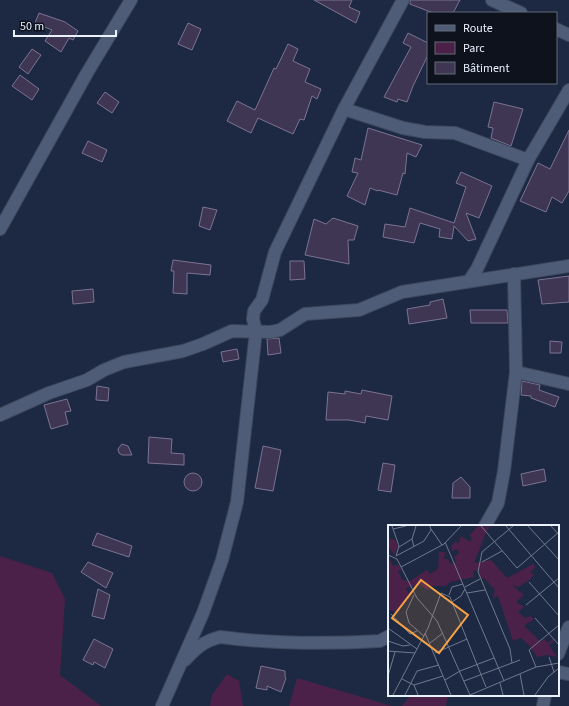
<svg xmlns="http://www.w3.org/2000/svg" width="569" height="706" font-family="'Source Sans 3',sans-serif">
	<rect width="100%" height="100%" fill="#1d2942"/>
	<g fill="#4b214a">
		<path d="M0,556L52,573L65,599L60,675L101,706H0Z"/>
		<path d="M227,674L239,681L243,706H210L212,695Z"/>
		<path d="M297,678L392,706H289Z"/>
		<path d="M411,695H448L446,706H402Z"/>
	</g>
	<g fill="#3e3653" stroke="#7b7393">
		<path d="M314,0H352L349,7L360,12L356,23Z"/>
		<path d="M410,0H460L453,13H433L410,4Z"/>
		<path d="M39,13L65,22L78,31L73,40L69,38L61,52L45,41L52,30L35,23Z"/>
		<path d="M188,23L201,29L192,50L178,44Z"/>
		<path d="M408,33L428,43V55L413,86L407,102L398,99L397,102L384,97L411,47L403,43Z"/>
		<path d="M288,44L298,49L293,61L310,69L305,82L321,89L317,99L312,96L304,120L300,119L293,134L258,118L251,133L227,121L237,101L255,110L274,68L276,69Z"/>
		<path d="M32,49L41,55L28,74L19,67Z"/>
		<path d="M20,75L39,89L32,100L12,86Z"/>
		<path d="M105,92L119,102L112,113L97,103Z"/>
		<path d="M494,102L523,109L511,146L491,138L493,128L488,127Z"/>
		<path d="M368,128L422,145L416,157L407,153L405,174L403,173L397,195L378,190V191L370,188L365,205L347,196L358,173L352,172L355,158L361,160Z"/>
		<path d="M569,130V191L562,203L552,197L546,212L520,201L538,163L550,169Z"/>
		<path d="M88,141L107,150L102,162L82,153Z"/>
		<path d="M461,172L492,186L479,218L466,213L476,239L468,241L454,226L452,239L439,237L440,229L420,223L414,243L383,237L385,224L405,227L410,208L454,223L466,187L456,183Z"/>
		<path d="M203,207L217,210L210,230L199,226Z"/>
		<path d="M333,218L358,226L354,240H348L349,264L305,255L314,219L326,224Z"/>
		<path d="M173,260L211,265L210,275L187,273V294L173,293L174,271H171Z"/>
		<path d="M290,261H304L305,279L290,280Z"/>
		<path d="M569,276V302L542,304L538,280Z"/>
		<path d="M93,289L94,302L73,304L72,291Z"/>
		<path d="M443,299L447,318L409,324L407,309L430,305V302Z"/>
		<path d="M470,310H507L508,323H471Z"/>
		<path d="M279,338L281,353L268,355L267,339Z"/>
		<path d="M550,341L562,342L561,353H550Z"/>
		<path d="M237,349L239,359L223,362L221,352Z"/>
		<path d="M522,381L540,385L539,390L559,397L555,407L531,398V396L521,395Z"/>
		<path d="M97,386L109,388L108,401L96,400Z"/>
		<path d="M362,390L392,396L388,420L366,416L365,423L349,420H326L328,392L345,394V391L361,394Z"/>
		<path d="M67,399L71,411L65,412L68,424L51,429L44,405Z"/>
		<path d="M149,437L172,439L171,453L184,454V465L148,463Z"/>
		<path d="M122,444L128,446L132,455H122L119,453L118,449Z"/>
		<path d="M263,446L281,450L273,491L255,488Z"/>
		<path d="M383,463L395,465L391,492L378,490Z"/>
		<path d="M544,469L546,481L523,486L521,474Z"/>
		<circle cx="193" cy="482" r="9"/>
		<path d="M461,477L470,487V498H452L453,483Z"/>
		<path d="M97,533L132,546L129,557L92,545Z"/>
		<path d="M88,562L113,573L106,588L81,572Z"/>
		<path d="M98,589L110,595L104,619L92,616Z"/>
		<path d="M94,639L113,649L105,668L94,662L93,665L83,660Z"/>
		<path d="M261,666L285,671V677L286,678L281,692L267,686V690L256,688Z"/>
	</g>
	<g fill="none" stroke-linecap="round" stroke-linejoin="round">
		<g stroke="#3d475c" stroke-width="14">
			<g id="minor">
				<path d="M492,0L521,13"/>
				<path d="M556,29L569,35"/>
				<path d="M344,109L403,128L425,132L455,133L528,160"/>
				<path d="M0,229L87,73L131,0"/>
				<path d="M469,281L477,269L528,160L569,90"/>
				<path d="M516,372L569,384"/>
				<path d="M0,415L49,393L87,380L104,370L124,362L183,351L203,344L232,331L270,332L280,330L305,314L359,310L402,292L569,266"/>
				<path d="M485,526L498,503L504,471L516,372L514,274"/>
				<path d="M558,654L569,627"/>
				<path d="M185,660C196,648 204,641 220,637C273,644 327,644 380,641L389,636"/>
				<path d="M558,672L569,674"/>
				<path d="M162,706L203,613L222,560L237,502L256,331L253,319L254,311L262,300L275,252L344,109L403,0"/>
				<path d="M543,706L545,695"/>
			</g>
		</g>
		<use href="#minor" stroke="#4e5c78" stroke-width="12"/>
	</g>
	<g transform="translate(388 525)">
		<rect width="171" height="171" fill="#1d2942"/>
		<path d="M90,1L103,2L99,5L86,38L103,35L119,53L145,39L147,43L142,47L146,50L140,56L130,62L124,60L136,70L128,77L136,82L130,87L137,93L143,91L146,94L136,101L153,117L156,114L160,118L165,114L166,116L161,120L169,132L159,130L149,132L141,120L133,113L125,116L110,71L105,73L107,65L97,54L92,53L90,45L85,46L86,52L62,57L58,61H44L39,65L32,60L18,63L23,72L17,73L19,76L12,81V87L0,85V36L2,35L5,41L11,40L13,45L10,46L14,55L22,56L39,45L42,49L50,44L51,27H58L55,34H60L62,39L68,37L66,32L71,28L69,24L64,26L63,21L68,16L70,19L73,11L82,17L84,12L81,11ZM0,13L7,15L10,22L6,30L0,20Z" fill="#4b214a"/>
		<path fill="none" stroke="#6f798e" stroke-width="1" d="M4,1L11,21L8,31M93,1L129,43L171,7M118,1L171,63M140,1L171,35M163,1L171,10M5,4L18,1M43,4L54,20M57,17L116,156M11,22L24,14M26,22L24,14L28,1M0,30L9,34L29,73L49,96L82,170M8,31L36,16L43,5L42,1M94,37L114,26M13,42L56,19L73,1M141,57L171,91M77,62L92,54M79,68L97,65M26,70L18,87L21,98L36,111M61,70L64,62L75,59M64,77L73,71L77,64M138,80L171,53M3,89L22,109L29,106M147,93L171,120M0,103L29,124M37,108L63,170M0,116L15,121L22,120M42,118L55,108M0,126L27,128M47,128L79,114M161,132L166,147M124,138L122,124L90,47L94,27L125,1M148,142L141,125L171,100M132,149L136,170M0,151L7,127M14,154L26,160L30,170M57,155L72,146L106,133M76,156L132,135M112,158L115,170M26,160L55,151M5,170L40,103L53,68L62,72L98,162M17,170L29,146L51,140M82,170L148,142L171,138M147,170L160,152L171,143"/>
		<path fill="#f6a246" fill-opacity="0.15" stroke="#f6a246" stroke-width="2" d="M33,55L80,90L51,128L4,93Z"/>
		<rect width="171" height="171" fill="none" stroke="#eaf1ff" stroke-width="2"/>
	</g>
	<rect x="427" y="12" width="130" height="72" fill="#0d121d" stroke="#656b77"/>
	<rect x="435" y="25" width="20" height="6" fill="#4e5c78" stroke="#656b77"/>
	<text x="463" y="32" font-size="12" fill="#eaf1ff">Route</text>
	<rect x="435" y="42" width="20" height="12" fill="#4b214a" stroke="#656b77"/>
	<text x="463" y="52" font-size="12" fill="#eaf1ff">Parc</text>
	<rect x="435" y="62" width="20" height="12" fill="#3e3653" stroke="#656b77"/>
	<text x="463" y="72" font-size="12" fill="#eaf1ff">Bâtiment</text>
	<path d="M14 30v6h102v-6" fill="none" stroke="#eaf1ff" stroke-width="2"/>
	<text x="20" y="30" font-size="12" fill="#eaf1ff" stroke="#0d121d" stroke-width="3" paint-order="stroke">50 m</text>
</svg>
